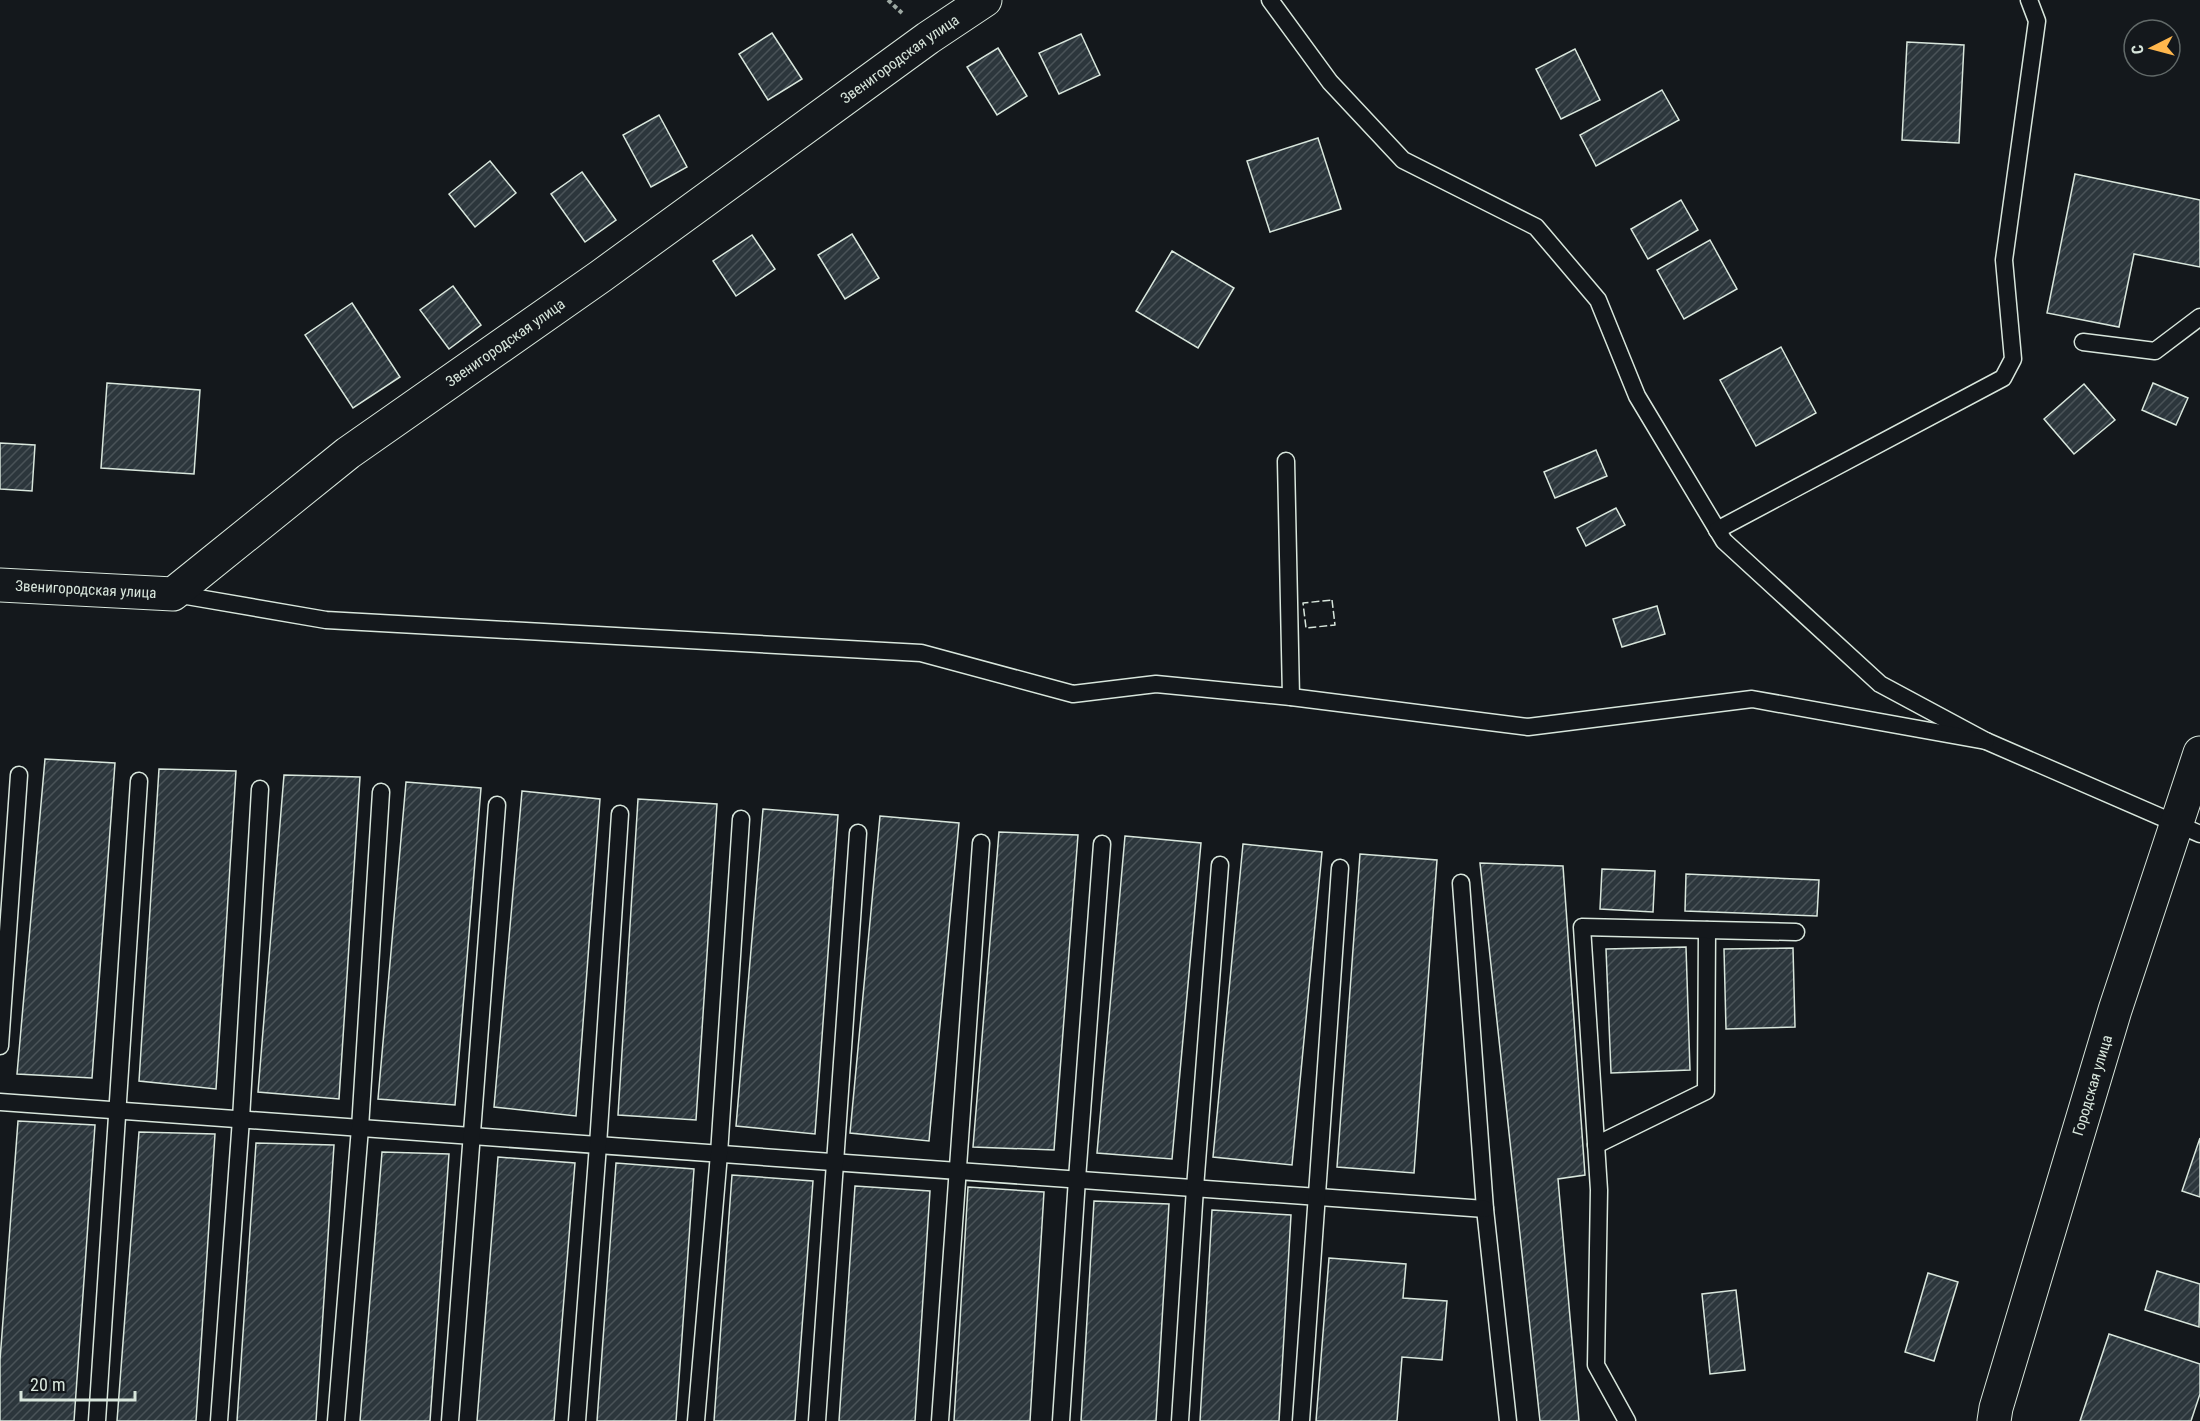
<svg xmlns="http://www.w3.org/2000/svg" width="2200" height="1421" font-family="'Roboto Condensed',sans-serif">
	<defs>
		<pattern id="building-hatch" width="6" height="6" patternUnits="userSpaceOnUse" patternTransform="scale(1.5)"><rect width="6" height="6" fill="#2c363c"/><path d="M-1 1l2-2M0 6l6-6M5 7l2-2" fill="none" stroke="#4a5358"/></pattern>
	</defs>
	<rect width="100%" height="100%" fill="#14181c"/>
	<g fill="url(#building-hatch)" stroke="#d8e6dc" stroke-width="1.5">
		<path d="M772,33L802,79L768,100L739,54Z"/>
		<path d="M1081,34L1100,75L1059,94L1039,53Z"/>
		<path d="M1907,42L1964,45L1959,143L1902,140Z"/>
		<path d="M998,48L1027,96L997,115L967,67Z"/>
		<path d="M1575,49L1600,100L1561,119L1536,69Z"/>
		<path d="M1662,90L1679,120L1596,166L1580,135Z"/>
		<path d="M659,115L687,167L651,187L623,135Z"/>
		<path d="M1318,138L1341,209L1270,232L1247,161Z"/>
		<path d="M490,161L516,193L475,227L449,194Z"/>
		<path d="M582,172L616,220L585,242L551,194Z"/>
		<path d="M2075,174L2200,200V267L2134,254L2119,327L2047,313Z"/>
		<path d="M1681,200L1698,230L1648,259L1631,229Z"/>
		<path d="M852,234L879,278L845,299L818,255Z"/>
		<path d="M752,235L775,269L736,296L713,261Z"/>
		<path d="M1710,240L1737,289L1684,319L1657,270Z"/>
		<path d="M1172,251L1234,288L1198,348L1136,311Z"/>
		<path d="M453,286L481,325L449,349L420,310Z"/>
		<path d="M352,303L400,377L353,408L305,335Z"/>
		<path d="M1781,347L1816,413L1756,446L1720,380Z"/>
		<path d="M107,383L200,390L194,474L101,468Z"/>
		<path d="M2153,383L2188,398L2176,425L2142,410Z"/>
		<path d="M2084,384L2115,420L2074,454L2044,419Z"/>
		<path d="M0,443L35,445L32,491L0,489Z"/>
		<path d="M1596,450L1607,476L1555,498L1544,472Z"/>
		<path d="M1616,508L1625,525L1586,546L1577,528Z"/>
		<path d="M1657,606L1665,634L1622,647L1613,619Z"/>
		<path d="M45,759L115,763L92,1078L17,1074Z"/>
		<path d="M159,769L236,771L216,1089L139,1081Z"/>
		<path d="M284,775L360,777L339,1099L258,1092Z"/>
		<path d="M406,782L481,788L455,1105L378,1099Z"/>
		<path d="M522,791L600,799L576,1116L494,1107Z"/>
		<path d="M638,799L717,804L696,1120L618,1115Z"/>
		<path d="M763,809L838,815L815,1134L736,1126Z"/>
		<path d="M880,816L959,823L929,1141L850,1133Z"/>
		<path d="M999,832L1078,835L1054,1150L973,1147Z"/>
		<path d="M1125,836L1201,843L1172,1159L1097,1153Z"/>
		<path d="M1243,844L1322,852L1292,1165L1213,1157Z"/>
		<path d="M1360,854L1437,860L1414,1173L1337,1167Z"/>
		<path d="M1480,863L1563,866L1585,1175L1558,1179L1579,1421H1540Z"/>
		<path d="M1602,869L1655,871L1653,912L1600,909Z"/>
		<path d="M1686,874L1819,880L1817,916L1685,911Z"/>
		<path d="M1686,947L1690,1070L1611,1073L1606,949Z"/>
		<path d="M1793,948L1795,1027L1726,1029L1724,949Z"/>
		<path d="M18,1121L95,1125L74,1421H0V1360Z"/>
		<path d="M139,1132L215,1134L196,1421H117Z"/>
		<path d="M2200,1138V1197L2182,1191Z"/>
		<path d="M256,1143L334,1145L316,1421H237Z"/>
		<path d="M382,1152L449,1154L430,1421H360Z"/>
		<path d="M498,1157L575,1163L554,1421H477Z"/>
		<path d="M616,1163L694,1169L676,1421H597Z"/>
		<path d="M732,1175L813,1181L795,1421H714Z"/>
		<path d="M855,1186L930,1191L915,1421H839Z"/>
		<path d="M968,1187L1044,1192L1030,1421H954Z"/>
		<path d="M1094,1201L1169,1204L1156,1421H1081Z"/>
		<path d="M1212,1210L1291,1215L1279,1421H1200Z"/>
		<path d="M1329,1258L1406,1264L1403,1298L1447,1301L1442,1360L1402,1357L1397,1421H1316Z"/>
		<path d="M2157,1271L2200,1284L2199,1327L2145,1310Z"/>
		<path d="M1928,1273L1958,1282L1934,1361L1905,1352Z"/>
		<path d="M1736,1290L1745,1370L1710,1374L1702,1294Z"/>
		<path d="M2109,1334L2200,1364V1394L2191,1421H2080Z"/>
	</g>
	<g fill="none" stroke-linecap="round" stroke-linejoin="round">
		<g stroke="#d8e6dc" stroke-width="19">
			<g id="service">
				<path d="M1270,0L1330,82L1403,160L1536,227L1598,300L1637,396L1724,541L1880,684L1986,741L2200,834"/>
				<path d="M2083,342L2155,351L2200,317"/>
				<path d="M1286,461L1291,697"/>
				<path d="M1717,530L2003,378L2013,359L2004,260L2037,21L2029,0"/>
				<path d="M175,594L326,620L921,653L1073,694L1156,684L1291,697L1528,727L1752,699L1986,741"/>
				<path d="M1461,883L1485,1209L1508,1421"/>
				<path d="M0,1046L19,775"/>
				<path d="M0,1102L1485,1209"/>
				<path d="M1596,1145L1706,1091L1707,930"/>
				<path d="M97,1421L139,781"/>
				<path d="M219,1421L241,1119L260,789"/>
				<path d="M336,1421L360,1128L381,792"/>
				<path d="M450,1421L497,805"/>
				<path d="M577,1421L598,1145L620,814"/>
				<path d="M696,1421L719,1154L741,819"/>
				<path d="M817,1421L858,833"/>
				<path d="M940,1421L981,843"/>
				<path d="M1061,1421L1077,1179L1102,844"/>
				<path d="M1180,1421L1195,1188L1220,865"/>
				<path d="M1301,1421L1340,868"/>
				<path d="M1627,1421L1596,1365L1599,1190L1582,927L1796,932"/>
			</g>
		</g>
		<g stroke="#d8e6dc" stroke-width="35">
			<g id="minor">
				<path id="s1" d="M0,585L173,594L348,453L601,276L928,38L985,0"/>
			</g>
		</g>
		<g stroke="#d8e6dc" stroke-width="35">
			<g id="tertiary">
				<path id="s2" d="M1994,1421L1996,1408L2115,1010L2200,753"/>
			</g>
		</g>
		<path stroke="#9da8a2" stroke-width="4" stroke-dasharray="4.5 3" stroke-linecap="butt" d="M888,0L902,13"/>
		<use href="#service" stroke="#14181c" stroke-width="16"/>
		<use href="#minor" stroke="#14181c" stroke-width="33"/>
		<use href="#tertiary" stroke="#14181c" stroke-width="33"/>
		<path stroke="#d8e6dc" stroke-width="1.5" stroke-dasharray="8 3" stroke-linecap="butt" d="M1332,600L1335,625L1306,628L1303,603Z"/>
	</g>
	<g text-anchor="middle" stroke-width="4.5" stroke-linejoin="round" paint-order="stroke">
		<g font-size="15" fill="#d8e6dc" stroke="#14181c">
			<text dy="5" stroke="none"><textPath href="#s1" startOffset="1076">Звенигородская улица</textPath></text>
			<text dy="5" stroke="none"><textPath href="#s1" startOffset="590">Звенигородская улица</textPath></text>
			<text dy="5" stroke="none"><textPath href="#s1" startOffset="86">Звенигородская улица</textPath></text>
			<text dy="5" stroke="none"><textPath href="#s2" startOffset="350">Городская улица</textPath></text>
		</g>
	</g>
	<g transform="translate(2152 48) rotate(264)"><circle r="28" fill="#14181c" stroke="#626a69" stroke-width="1.5"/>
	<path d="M0-4.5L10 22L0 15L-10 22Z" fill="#ffb74d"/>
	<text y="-9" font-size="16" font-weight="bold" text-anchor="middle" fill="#d8e6dc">С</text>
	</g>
	<path d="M21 1391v9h114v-9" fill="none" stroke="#d8e6dc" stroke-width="3"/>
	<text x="30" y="1391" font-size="18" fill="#d8e6dc" stroke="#14181c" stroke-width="4.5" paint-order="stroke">20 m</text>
</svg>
